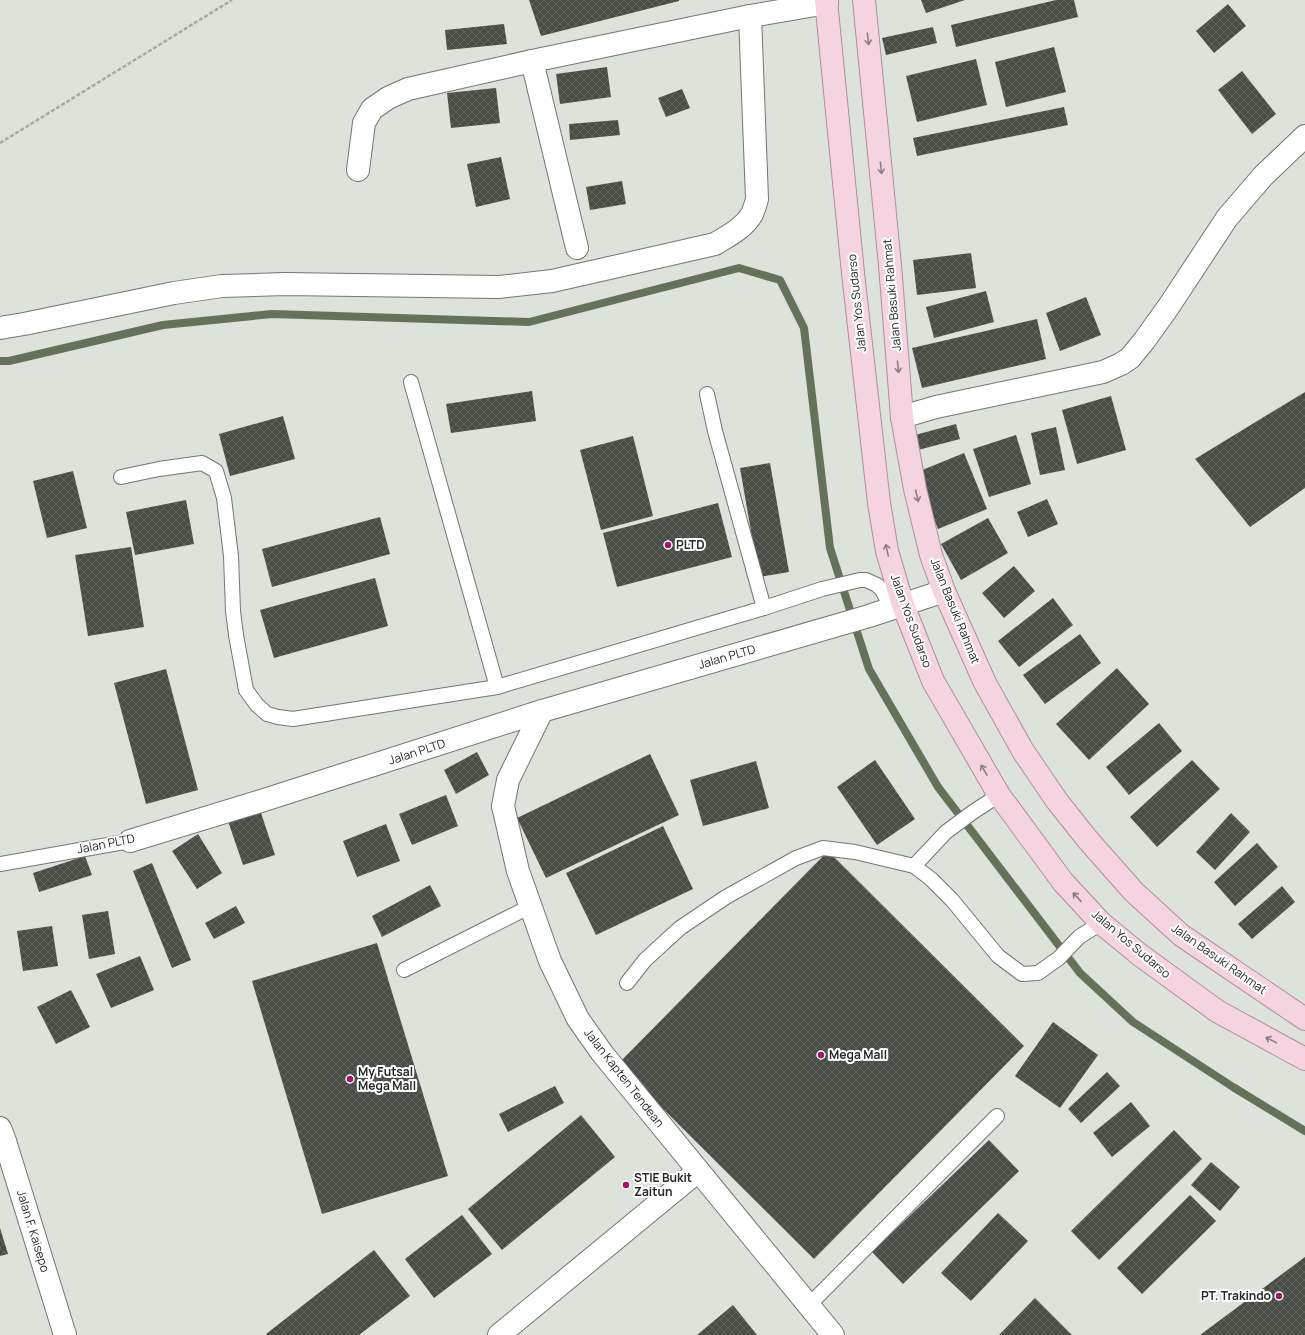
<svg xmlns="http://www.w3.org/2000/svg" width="1305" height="1335" font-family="Manrope,sans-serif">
	<defs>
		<pattern id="building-cross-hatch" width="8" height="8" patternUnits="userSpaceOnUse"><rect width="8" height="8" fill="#494d46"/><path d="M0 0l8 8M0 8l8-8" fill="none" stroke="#60645e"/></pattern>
	</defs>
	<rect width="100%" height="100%" fill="#dde2da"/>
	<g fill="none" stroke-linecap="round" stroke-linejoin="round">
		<path stroke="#65725a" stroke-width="8" d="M0,361H9L163,325L272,314L529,322L739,268L780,280L804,328L830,548L869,669L938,787L1080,973L1133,1022L1233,1087L1305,1131"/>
	</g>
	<g fill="url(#building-cross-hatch)">
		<path d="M529,0H679V1L541,36Z"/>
		<path d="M921,0H965L926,13Z"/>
		<path d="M1056,0H1074L1078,17L956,47L951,25Z"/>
		<path d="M1228,4L1246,26L1214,53L1196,31Z"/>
		<path d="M504,24L507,44L447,50L445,30Z"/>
		<path d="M933,27L937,43L886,55L882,38Z"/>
		<path d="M1054,47L1066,92L1006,107L995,62Z"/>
		<path d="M976,59L987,105L917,122L906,76Z"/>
		<path d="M607,67L611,97L560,104L556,74Z"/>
		<path d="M1242,71L1276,114L1252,134L1218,90Z"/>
		<path d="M496,88L500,123L451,128L447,93Z"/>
		<path d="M682,89L690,108L666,117L658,98Z"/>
		<path d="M1064,107L1068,125L917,156L913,138Z"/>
		<path d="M618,120L620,135L570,140L569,124Z"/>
		<path d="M501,157L510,199L476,207L467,164Z"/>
		<path d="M622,181L626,204L590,210L586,187Z"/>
		<path d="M971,253L976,288L917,295L913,260Z"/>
		<path d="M986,291L994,322L934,338L926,307Z"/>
		<path d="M1086,297L1101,335L1060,351L1046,313Z"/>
		<path d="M1037,319L1046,359L922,388L912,348Z"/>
		<path d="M532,391L536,421L451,433L446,404Z"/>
		<path d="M1305,392V488L1250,527L1195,459Z"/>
		<path d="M1111,396L1126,450L1077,464L1062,410Z"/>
		<path d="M283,416L295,459L230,476L219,434Z"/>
		<path d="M956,424L960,439L918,450L915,435Z"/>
		<path d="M1056,427L1065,470L1040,475L1031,433Z"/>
		<path d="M1016,435L1031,484L989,497L973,449Z"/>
		<path d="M633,436L653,516L601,530L580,450Z"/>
		<path d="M964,453L987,509L938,529L915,473Z"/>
		<path d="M770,463L789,572L759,577L740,468Z"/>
		<path d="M73,471L87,528L47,538L33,481Z"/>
		<path d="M1047,499L1058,524L1028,537L1017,512Z"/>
		<path d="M186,500L194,544L135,555L126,512Z"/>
		<path d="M718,503L732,557L617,587L603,533Z"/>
		<path d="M380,517L390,554L272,587L262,549Z"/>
		<path d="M988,518L1008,553L961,580L941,544Z"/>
		<path d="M131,547L144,627L88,636L75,555Z"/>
		<path d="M1014,566L1035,591L1004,618L982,593Z"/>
		<path d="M375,578L388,626L274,658L260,610Z"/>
		<path d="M1053,598L1073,625L1019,667L998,641Z"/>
		<path d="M1080,634L1101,663L1045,704L1023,675Z"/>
		<path d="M1117,668L1149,704L1089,760L1056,724Z"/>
		<path d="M166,669L198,790L146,804L114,683Z"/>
		<path d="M1159,723L1182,751L1129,795L1106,767Z"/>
		<path d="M477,752L489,775L456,794L444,770Z"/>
		<path d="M650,754L679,815L546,878L517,818Z"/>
		<path d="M875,760L915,819L877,845L837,787Z"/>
		<path d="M1192,760L1220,789L1157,847L1130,817Z"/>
		<path d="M756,761L769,808L703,826L690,780Z"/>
		<path d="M446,795L458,826L412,845L399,814Z"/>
		<path d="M260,810L275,855L243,865L228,821Z"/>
		<path d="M1231,813L1250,832L1215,870L1196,852Z"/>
		<path d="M386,824L400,861L357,877L343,841Z"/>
		<path d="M663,826L693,889L596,935L566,873Z"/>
		<path d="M198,834L222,873L197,889L172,851Z"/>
		<path d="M1257,843L1278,867L1235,906L1214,882Z"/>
		<path d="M828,851L1024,1046L814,1259L618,1064Z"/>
		<path d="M85,856L92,875L39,892L33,873Z"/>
		<path d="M152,863L191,960L172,968L133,871Z"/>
		<path d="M430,885L441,906L382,937L372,916Z"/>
		<path d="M1282,886L1295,902L1252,939L1238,924Z"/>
		<path d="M236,906L245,923L214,939L205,923Z"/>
		<path d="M108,911L115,954L89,959L82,915Z"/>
		<path d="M52,926L58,966L23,971L17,931Z"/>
		<path d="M377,943L448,1176L322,1214L252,981Z"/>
		<path d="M140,956L154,990L111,1008L96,974Z"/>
		<path d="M71,990L90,1027L56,1044L37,1007Z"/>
		<path d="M1053,1022L1098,1055L1060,1108L1015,1076Z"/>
		<path d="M1107,1072L1120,1086L1081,1123L1068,1109Z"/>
		<path d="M555,1086L564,1103L508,1132L499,1114Z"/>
		<path d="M1131,1102L1150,1126L1112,1157L1093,1133Z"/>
		<path d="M581,1115L615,1157L502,1250L468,1209Z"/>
		<path d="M1174,1130L1202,1159L1099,1260L1071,1231Z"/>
		<path d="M989,1140L1019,1171L903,1284L872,1252Z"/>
		<path d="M1211,1162L1240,1187L1220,1211L1191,1185Z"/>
		<path d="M1190,1195L1216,1221L1142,1294L1117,1268Z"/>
		<path d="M998,1213L1028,1241L971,1301L941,1273Z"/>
		<path d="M462,1215L492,1254L434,1298L405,1259Z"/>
		<path d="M0,1228L8,1254L0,1256Z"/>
		<path d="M374,1250L410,1296L359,1335H267L266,1334Z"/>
		<path d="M1305,1257V1335H1200Z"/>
		<path d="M1035,1298L1072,1335H999Z"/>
		<path d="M733,1305L757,1335H697Z"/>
	</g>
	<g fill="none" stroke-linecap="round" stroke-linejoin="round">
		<g stroke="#73776f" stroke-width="16">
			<g id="service">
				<path d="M411,382L497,687"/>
				<path d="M707,394L715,431L764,608"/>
				<path d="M121,477L159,469L202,463L216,471L224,498L231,556L233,611L236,635L246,690L257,705L267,714L278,717L293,719L497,687L764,608L822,589L860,580H866L877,585L882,590L892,609"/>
				<path d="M0,864L130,841"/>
				<path d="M914,866L946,832L973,812L999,795"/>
				<path d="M404,970L531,906"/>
				<path d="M627,983L645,960L680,928L726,897L796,858L823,848L855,852L914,866L931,879L952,900L998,956L1022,974L1038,973L1059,958L1079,937L1101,923"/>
				<path d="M809,1305L997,1116"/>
			</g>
		</g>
		<g stroke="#73776f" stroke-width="24">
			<g id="minor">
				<path d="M532,61L577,248"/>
				<path d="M358,170L364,123L372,109L388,98L408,89L532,61L750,16L827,3"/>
				<path d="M0,328L24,324L174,293L222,286L285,284L499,287L552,281L715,244C728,236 744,228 752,214C754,209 756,204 757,199L750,16"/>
				<path d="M902,417L936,407L1103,372L1121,364L1130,358L1144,341L1169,306L1227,218L1263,176L1305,136"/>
				<path d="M542,711L508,780L503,806L518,871L550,961L578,1019L602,1053L833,1335"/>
				<path d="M130,841L261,801L542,711L869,616L944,591"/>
				<path d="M499,1335L698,1171"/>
			</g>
		</g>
		<g stroke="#73776f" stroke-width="24">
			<path id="tertiary" d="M0,1128L5,1141L65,1335"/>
		</g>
		<g stroke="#ac909a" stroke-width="24">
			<g id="trunk">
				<path d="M826,0L853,273L879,503L887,551L903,605L933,681L999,795L1063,882L1101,923L1140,955L1217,1011L1305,1059"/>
				<path d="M864,0L890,265L902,417L915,489L931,555L944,591L985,683L1023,751L1057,801L1088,840L1134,892L1181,935L1305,1019"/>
			</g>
		</g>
		<path stroke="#a5aaa3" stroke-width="2.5" stroke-dasharray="4 2" stroke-linecap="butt" d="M0,143L232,0"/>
		<use href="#service" stroke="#fff" stroke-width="14"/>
		<use href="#minor" stroke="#fff" stroke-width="22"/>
		<use href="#tertiary" stroke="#fff" stroke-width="22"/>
		<use href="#trunk" stroke="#f6d3e0" stroke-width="22"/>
	</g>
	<defs><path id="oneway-shaft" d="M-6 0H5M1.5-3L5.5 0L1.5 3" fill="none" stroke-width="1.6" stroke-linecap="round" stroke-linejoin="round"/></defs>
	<g stroke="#8e7e83">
		<use href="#oneway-shaft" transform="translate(868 39) rotate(84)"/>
		<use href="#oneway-shaft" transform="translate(881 168) rotate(84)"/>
		<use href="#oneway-shaft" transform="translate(898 367) rotate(85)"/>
		<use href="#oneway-shaft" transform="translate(917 496) rotate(76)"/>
		<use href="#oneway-shaft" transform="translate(887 550) rotate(-102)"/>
		<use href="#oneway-shaft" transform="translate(984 770) rotate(-121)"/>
		<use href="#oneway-shaft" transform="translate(1077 897) rotate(-133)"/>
		<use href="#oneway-shaft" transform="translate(1271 1040) rotate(-152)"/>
	</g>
	<g fill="#a11966" stroke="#fff" stroke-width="1.5">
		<circle cx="668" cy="545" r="4"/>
		<circle cx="821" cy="1055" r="4"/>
		<circle cx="350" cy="1079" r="4"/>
		<circle cx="626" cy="1185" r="4"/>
		<circle cx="1279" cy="1296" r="4"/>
	</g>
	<g text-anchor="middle" stroke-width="4" stroke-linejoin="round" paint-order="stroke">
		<g font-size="12" fill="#272926" stroke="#fff">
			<text transform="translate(892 295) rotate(-95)" y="4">Jalan Basuki Rahmat</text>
			<text transform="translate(857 303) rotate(-96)" y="4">Jalan Yos Sudarso</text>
			<text transform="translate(955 611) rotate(68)" y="4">Jalan Basuki Rahmat</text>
			<text transform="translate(911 621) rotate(70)" y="4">Jalan Yos Sudarso</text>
			<text transform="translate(727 657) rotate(-16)" y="4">Jalan PLTD</text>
			<text transform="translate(417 752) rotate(-18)" y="4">Jalan PLTD</text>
			<text transform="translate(106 844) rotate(-11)" y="4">Jalan PLTD</text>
			<text transform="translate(1131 944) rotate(40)" y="4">Jalan Yos Sudarso</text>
			<text transform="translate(1219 959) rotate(35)" y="4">Jalan Basuki Rahmat</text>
			<text transform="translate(624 1078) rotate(52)" y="4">Jalan Kapten Tendean</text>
			<text transform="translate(33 1231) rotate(73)" y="4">Jalan F. Kaisepo</text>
		</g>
		<g font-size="12" font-weight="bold" fill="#272926" stroke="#fff" text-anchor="start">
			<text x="676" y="549">PLTD</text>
			<text x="829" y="1059">Mega Mall</text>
			<text x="358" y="1076">My Futsal<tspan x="358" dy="14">Mega Mall</tspan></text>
			<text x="634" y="1182">STIE Bukit<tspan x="634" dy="14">Zaitun</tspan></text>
			<text x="1271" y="1300" text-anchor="end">PT. Trakindo</text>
		</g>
	</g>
</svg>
